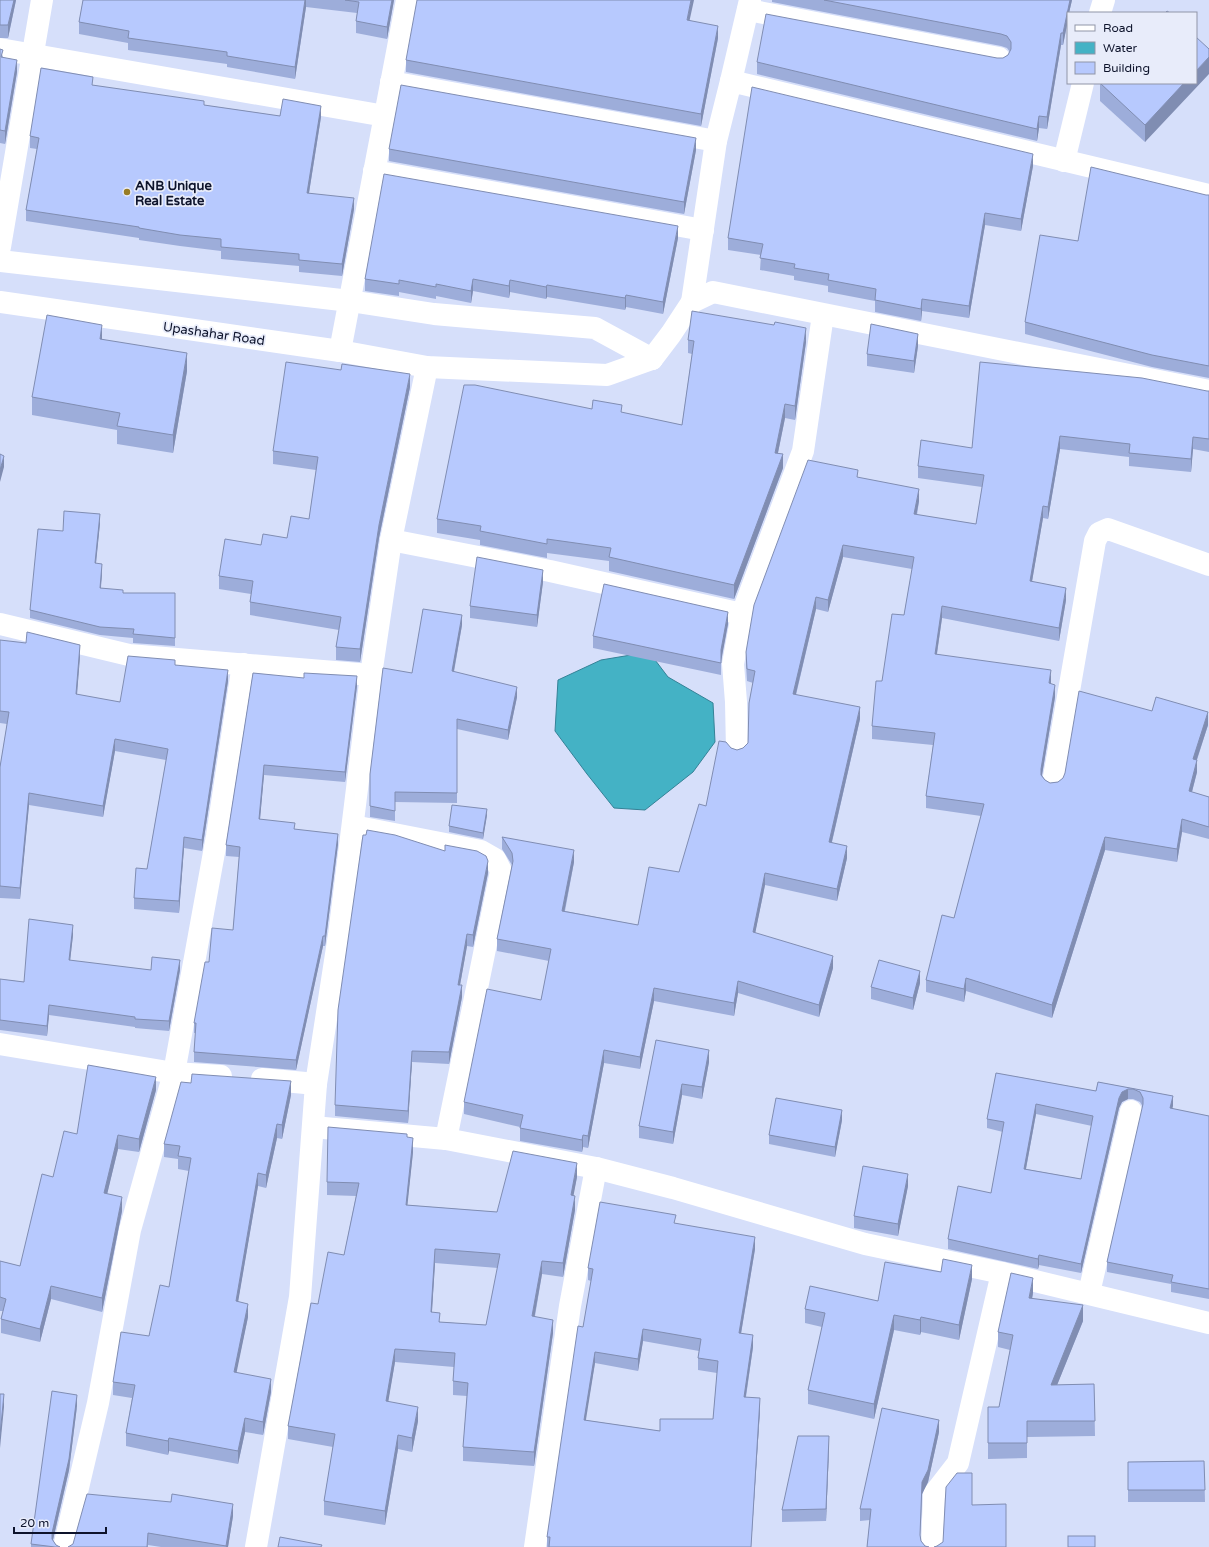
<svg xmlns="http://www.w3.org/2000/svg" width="1209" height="1547" font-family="'Varela Round',sans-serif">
	<rect width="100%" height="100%" fill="#d6dffa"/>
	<path fill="#44b2c5" stroke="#348297" d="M649,652L668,677L713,703L715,742L693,772L645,810L614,808L587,774L555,731L558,680L601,660Z"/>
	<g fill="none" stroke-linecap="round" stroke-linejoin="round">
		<g stroke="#fff" stroke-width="22">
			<path d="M748,10L999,58"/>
			<path d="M1100,13L1104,0"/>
			<path d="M0,49L385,116"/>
			<path d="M731,81L750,0"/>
			<path d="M391,82L716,141L731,81L1209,195"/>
			<path d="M1064,161L1083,83"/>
			<path d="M374,171L703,230"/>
			<path d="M0,247L42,0"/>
			<path d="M692,302L716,141"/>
			<path d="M340,351L407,0"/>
			<path d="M652,359L671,334L692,302L713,292L1209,391"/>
			<path d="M391,540L550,571L742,614L803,451L823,315"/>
			<path d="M0,624L129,655L371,675"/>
			<path d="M737,750L736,702L733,664L742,614"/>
			<path d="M1053,783L1095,541L1099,533L1108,529L1209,565"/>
			<path d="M353,826L481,851L495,859L501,871L446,1139"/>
			<path d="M0,1044L174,1073L217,836L243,664"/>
			<path d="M262,1079L316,1084"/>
			<path d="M313,1127L446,1139L596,1168L673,1188L865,1244L1002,1273"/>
			<path d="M1089,1293L1131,1111"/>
			<path d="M64,1547L98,1403L130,1230L174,1073L221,1076"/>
			<path d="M535,1547L570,1306L596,1168"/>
			<path d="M932,1547L934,1494L958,1463L1002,1273L1209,1323"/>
		</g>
		<g stroke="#fff" stroke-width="22">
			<path d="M0,261L350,301L434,314L595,328L652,359"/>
			<path d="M0,302L340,351L427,367L607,375L652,359"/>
			<path d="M256,1547L300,1297L316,1084L339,935L371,675L391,540L427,367"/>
		</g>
	</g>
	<g fill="#9dadda" fill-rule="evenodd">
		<path d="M0,0H16L8,38H0Z"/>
		<path d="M83,0H394L387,39L356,33V21L357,13L306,7L295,79L227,67V64L128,50V43L79,34V22Z"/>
		<path d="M772,0H1072L1069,13H1068V20L1063,45H1061L1047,129L1039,128L1037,141L757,74V62L997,58H1003L1008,55L1010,52L1007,48L1001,46L772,2Z"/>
		<path d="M690,20L718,38L701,126L406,72V60Z"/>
		<path d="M0,49L3,57L17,72L5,144L0,143Z"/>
		<path d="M1209,49L1145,142L1100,101V83Z"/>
		<path d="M93,85L204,105L280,116L321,117L309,193L354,209L342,276L299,272V266L221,259V251L180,246L139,240V238L26,221V210L37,149L30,148V136Z"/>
		<path d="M389,149L696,150L684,214L389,161Z"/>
		<path d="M1033,166L1021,231L985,225L969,318L922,311L921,321L875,312V301L828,292V286L794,280V276L760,270L761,255L728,250V238Z"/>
		<path d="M1206,195H1209V378L1152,367L1025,334V322L1078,241Z"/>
		<path d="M678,238L663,314L626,307L625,310L547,297L546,299L510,292L509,298L473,291L471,303L436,296V299L399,292V296L365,291V279Z"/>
		<path d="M102,339L187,371L173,453L117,444V430L32,415V397Z"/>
		<path d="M688,340L806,342L795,420L785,418L778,453L783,468L734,599L609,571V561L547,553V558L480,545V540L437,533V519L592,409L622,413L682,425L692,354L688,353Z"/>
		<path d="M918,346L914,373L867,366V354Z"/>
		<path d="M410,387L379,538L360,662L336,660V647L339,630L250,615V602L251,594L219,589V576L261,545L287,538L309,519L316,470L273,464V451Z"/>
		<path d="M1207,391H1209V452L1193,449L1191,472L1129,466V457L1060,449L1048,519L1043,518L1032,581L1066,600L1059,641L942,618L937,654L1051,682V684L1055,697L1042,775L1045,780L1050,783L1058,782L1152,711L1208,725L1197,760V772L1192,792L1209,797V839L1182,832L1177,862L1105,850L1052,1018L966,991L964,1002L926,992V980L954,918L981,816L926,808V796L933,745L872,739V726L882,681L904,615L912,569L843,557L828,612L816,609L796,695L860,719L832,842L847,858L837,901L765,885L755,933L833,968L819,1017L738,993L734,1016L654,1001L640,1069L604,1063L588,1148L583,1147L582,1152L520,1141V1127L464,1114V1102L541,1000L549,961L497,951V939L512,865L502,849V837L574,862L565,911L638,925L679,872L706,806L731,748L737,750L743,748L748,743L753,683L747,681L746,665V652L858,478L919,501L917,515L976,524L982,487L918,478V466L972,448Z"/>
		<path d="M100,523L96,564L102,573L101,588L123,593H175V646L133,643V638L100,635L30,618V610L63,531Z"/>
		<path d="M543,582L537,627L470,618V606Z"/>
		<path d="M728,624L721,659V675L593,648V636Z"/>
		<path d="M462,625L454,672L517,697L508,740L457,729V803L395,802V821L370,817V774L412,673Z"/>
		<path d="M0,640L80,656L77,695L120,702L175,665L228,681L202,851L184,848L179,913L134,909V898L147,869L166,760L115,751L103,817L29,805L20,899L0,898V767L7,724L0,723Z"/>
		<path d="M253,673L357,686L345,782L264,775L260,819L295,829L338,844L325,946H323L296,1070L194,1062V1052L196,1033H194V1023L209,962L233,930L239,857L226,856V845Z"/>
		<path d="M487,815L483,839L449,832V826Z"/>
		<path d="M488,873L473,947L467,946L460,985L462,997L449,1064L412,1062L408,1123L335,1116V1105Z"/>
		<path d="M73,935L70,961L151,970H180L169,1031L135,1028V1027L49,1015L47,1036L0,1030V979L24,982Z"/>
		<path d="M920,983L913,1010L871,999V987Z"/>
		<path d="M656,1040L709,1062L702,1099L682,1095L673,1144L639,1138V1126Z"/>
		<path d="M996,1073L1096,1091L1098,1082L1173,1096L1172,1109L1209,1116V1299L1171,1292V1284L1107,1272V1262L1143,1107L1140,1102L1133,1099H1128L1122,1102L1119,1108L1081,1273L1039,1265L1038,1269L948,1249V1239L991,1193L1003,1132L987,1128V1119ZM1036,1114L1092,1126L1081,1179L1026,1169Z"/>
		<path d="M191,1083L291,1095L282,1139L277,1138L266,1188L258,1186L238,1301L248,1317L236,1372L271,1392L263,1435L245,1432L238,1464L169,1451L168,1455L126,1446V1433L132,1398L113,1395V1382L149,1336L169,1287L189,1171L178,1169V1159L164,1157V1144Z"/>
		<path d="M156,1090L139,1152L118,1149L107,1194L122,1211L102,1312L51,1299L40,1342L1,1333V1319L3,1311H0V1261L20,1266L53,1177L77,1134Z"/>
		<path d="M842,1120L835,1157L769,1144V1135Z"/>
		<path d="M407,1137L413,1152L407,1205L497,1212L577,1177L573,1195L575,1210L563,1277L542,1274L535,1316L553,1333L534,1466L463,1461V1447L467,1396L453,1395V1381L454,1367L395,1362L388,1401L418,1421L412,1452L398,1449L385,1525L324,1515V1501L333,1447L288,1439V1426L318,1304L344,1255L356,1196L327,1195V1182ZM435,1263L498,1268L486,1325L440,1322L432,1312Z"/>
		<path d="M908,1186L898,1236L854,1228V1216Z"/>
		<path d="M676,1223L755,1249L741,1334L753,1347L746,1397L760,1410L751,1547H547V1537L591,1281L588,1280V1268ZM643,1341L699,1351L698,1358V1370L717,1373L713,1419L660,1431L585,1420L595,1363L638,1371Z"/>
		<path d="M972,1279L959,1340L921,1332L920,1335L894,1330L874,1419L808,1404V1390L822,1327L805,1323V1309L878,1301Z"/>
		<path d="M1033,1293L1032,1299L1083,1321L1057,1385L1094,1384L1095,1436L1027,1437V1458L988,1459V1407H999L1010,1350L998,1347V1332Z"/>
		<path d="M77,1406L69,1470L53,1540L56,1545L60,1547H31V1544Z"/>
		<path d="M939,1432L928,1482L922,1494L920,1536L921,1541L925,1546L867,1547L870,1520L860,1521V1509Z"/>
		<path d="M829,1448L826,1521L782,1522V1510Z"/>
		<path d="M1204,1461L1205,1502H1128V1462Z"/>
		<path d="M233,1516L228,1547H161L148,1545V1547H68Z"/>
	</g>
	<g fill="#808db2">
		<path d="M14,0H16L8,38V25Z"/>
		<path d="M305,0H306V7L295,79V67Z"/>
		<path d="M392,0H394L387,39V27Z"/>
		<path d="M691,0H694L687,32V20Z"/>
		<path d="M1070,0H1072L1069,13H1068V20L1063,45V33Z"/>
		<path d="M718,26V38L701,126V114Z"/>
		<path d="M1061,33V45L1047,129V117Z"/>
		<path d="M1209,57V74L1145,142V125L1184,83H1196V71Z"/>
		<path d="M17,60V72L5,144V131Z"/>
		<path d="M321,106V117L307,205V193Z"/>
		<path d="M1039,116V128L1037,141V129Z"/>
		<path d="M696,138V150L684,214V202Z"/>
		<path d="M1033,154V166L1021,231V219Z"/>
		<path d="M354,198V209L342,276V264Z"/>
		<path d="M985,213V225L969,318V306Z"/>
		<path d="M678,226V238L663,314V302Z"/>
		<path d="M473,279V291L471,303V291Z"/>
		<path d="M510,280V292L509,298V286Z"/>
		<path d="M547,285V297L546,299V287Z"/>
		<path d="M626,295V307L625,310V298Z"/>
		<path d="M922,299V311L921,321V309Z"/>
		<path d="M102,325V343L100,339Z"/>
		<path d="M806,328V342L795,420V406Z"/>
		<path d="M918,334V346L914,373V361Z"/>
		<path d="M187,353V371L173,453V435Z"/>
		<path d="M410,374V387L379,538L360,662V649L379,525Z"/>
		<path d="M785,404V418L775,467V453Z"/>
		<path d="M1060,436V449L1048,519V507Z"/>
		<path d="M1193,437V449L1191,472V459Z"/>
		<path d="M783,454V468L734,599V585Z"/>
		<path d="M4,456V467L0,482V470Z"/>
		<path d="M919,489V501L914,527V514Z"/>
		<path d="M1043,506V518L1030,593V581Z"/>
		<path d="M100,514V523L95,572V563Z"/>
		<path d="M843,545V557L828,612V600Z"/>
		<path d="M102,564V573L100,596V588Z"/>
		<path d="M543,570V582L537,627V615Z"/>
		<path d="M1066,588V600L1059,641V628Z"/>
		<path d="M816,597V609L793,706V694Z"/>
		<path d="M942,606V618L935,666V654Z"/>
		<path d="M728,612V624L721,662V650Z"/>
		<path d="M462,615V625L452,681V671Z"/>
		<path d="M80,645V656L76,706V694Z"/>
		<path d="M228,670V681L202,851V840Z"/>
		<path d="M1051,670V682L1049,696V683Z"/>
		<path d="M357,676V686L345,782V772Z"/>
		<path d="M1055,685V697L1041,781V769Z"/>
		<path d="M517,687V697L508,740V730Z"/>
		<path d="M860,707V719L829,854V842Z"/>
		<path d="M1208,712V725L1193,771V759Z"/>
		<path d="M115,739V751L103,817V806Z"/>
		<path d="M1197,760V772L1189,803V791Z"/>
		<path d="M264,765V775L259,830V819Z"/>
		<path d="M29,793V805L20,899V888Z"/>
		<path d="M487,809V815L483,839V833Z"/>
		<path d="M1182,819V832L1177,862V849Z"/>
		<path d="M338,834V844L325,946V936Z"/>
		<path d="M184,837V848L179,913V901Z"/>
		<path d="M1105,837V850L1052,1018V1005Z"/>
		<path d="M847,846V858L837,901V889Z"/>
		<path d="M574,850V862L562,923V911Z"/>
		<path d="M488,861V873L473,947V935Z"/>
		<path d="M765,873V885L753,944V932Z"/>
		<path d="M73,925V935L69,970V960Z"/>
		<path d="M467,934V946L458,996V985Z"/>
		<path d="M323,936V946L296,1070V1060Z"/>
		<path d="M833,956V968L819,1017V1005Z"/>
		<path d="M180,960V970L169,1031V1021Z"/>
		<path d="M920,971V983L913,1010V998Z"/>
		<path d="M966,978V991L964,1002V989Z"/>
		<path d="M738,981V993L734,1016V1003Z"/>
		<path d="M462,985V997L449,1064V1052Z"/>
		<path d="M654,988V1001L640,1069V1057Z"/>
		<path d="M49,1005V1015L47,1036V1026Z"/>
		<path d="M604,1050V1063L588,1148V1136Z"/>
		<path d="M709,1050V1062L702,1099V1087Z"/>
		<path d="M412,1051V1062L408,1123V1111Z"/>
		<path d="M156,1077V1090L139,1152V1139Z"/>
		<path d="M291,1081V1095L282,1139V1125Z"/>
		<path d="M682,1084V1095L673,1144V1132Z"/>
		<path d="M1128,1089V1099L1122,1102L1119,1108L1081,1273V1264L1119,1098L1122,1092Z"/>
		<path d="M1173,1096V1106L1170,1118V1108Z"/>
		<path d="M1036,1104V1114L1024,1179V1169Z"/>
		<path d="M842,1110V1120L835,1157V1147Z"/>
		<path d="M277,1124V1138L266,1188V1175Z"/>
		<path d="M118,1135V1149L104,1207V1193Z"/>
		<path d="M583,1135V1147L582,1152V1140Z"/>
		<path d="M413,1138V1152L406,1219V1205Z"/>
		<path d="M577,1163V1177L571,1209V1195Z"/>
		<path d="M258,1173V1186L236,1314V1301Z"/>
		<path d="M908,1174V1186L898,1236V1224Z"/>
		<path d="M575,1196V1210L563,1277V1263Z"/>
		<path d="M122,1197V1211L102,1312V1298Z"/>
		<path d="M755,1237V1249L739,1345V1333Z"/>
		<path d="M435,1249V1263L431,1326V1312Z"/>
		<path d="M1039,1255V1265L1038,1269V1259Z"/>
		<path d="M542,1261V1274L532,1330V1316Z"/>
		<path d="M972,1265V1279L959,1340V1325Z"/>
		<path d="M1033,1278V1293L1029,1314V1298Z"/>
		<path d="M51,1286V1299L40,1342V1329Z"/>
		<path d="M248,1304V1317L234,1385V1372Z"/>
		<path d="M1083,1305V1321L1051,1400V1385Z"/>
		<path d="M894,1315V1330L874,1419V1404Z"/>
		<path d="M921,1317V1332L920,1335V1320Z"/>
		<path d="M553,1320V1333L534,1466V1452Z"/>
		<path d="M643,1329V1341L638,1371V1359Z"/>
		<path d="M753,1335V1347L744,1408V1397Z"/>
		<path d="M395,1349V1362L386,1415V1401Z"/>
		<path d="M595,1352V1363L584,1432V1420Z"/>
		<path d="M271,1379V1392L263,1435V1422Z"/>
		<path d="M4,1394V1407L0,1448V1435Z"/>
		<path d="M77,1395V1406L69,1470L52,1544V1533Z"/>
		<path d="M760,1398V1410L751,1547Z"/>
		<path d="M418,1407V1421L412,1452V1438Z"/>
		<path d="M245,1418V1432L238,1464V1451Z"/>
		<path d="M939,1420V1432L928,1482L922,1494L920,1547L922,1482Z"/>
		<path d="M398,1435V1449L385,1525V1511Z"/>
		<path d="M829,1436V1448L826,1521V1509Z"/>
		<path d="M169,1438V1451L168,1455V1441Z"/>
		<path d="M233,1504V1516L228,1547H226Z"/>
	</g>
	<g fill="#b7c9fe" stroke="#808db2" fill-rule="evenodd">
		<path d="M0,0H14L8,25H0Z"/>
		<path d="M83,0H305L295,67L227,56V52L128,38L129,31L79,22Z"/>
		<path d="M345,0H392L387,27L356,21L359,2Z"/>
		<path d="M417,0H691L687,20L718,26L701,114L406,60Z"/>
		<path d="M824,0H1070L1063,33H1061L1047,117L1039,116L1037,129L757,62L766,14L997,58H1003L1008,55L1011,49V42L1007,36L1001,34Z"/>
		<path d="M1167,11L1170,13H1165Z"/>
		<path d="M1196,37L1209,49V57L1196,71Z"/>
		<path d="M0,49L3,50L1,57L17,60L5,131L0,130Z"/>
		<path d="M41,68L93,77L92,85L204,101V105L280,116L283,99L321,106L307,193L354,198L342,264L299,260V254L221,247V239L180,235L139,228V227L26,210L39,138L30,136Z"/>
		<path d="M1100,83H1184L1145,125Z"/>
		<path d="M401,85L696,138L684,202L389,149Z"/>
		<path d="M752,87L1033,154L1021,219L985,213L969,306L922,299L921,309L875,300L876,289L828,280L829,274L794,268L795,264L760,258L763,244L728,238Z"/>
		<path d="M1091,167L1206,195H1209V366L1152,355L1025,322L1040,235L1078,241Z"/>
		<path d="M384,174L678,226L663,302L626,295L625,298L547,285L546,287L510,280L509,286L473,279L471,291L436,284V287L399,280V284L365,279Z"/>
		<path d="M692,311L774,325L775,322L806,328L795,406L785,404L775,453L783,454L734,585L609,557L611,548L547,539V544L480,531L481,526L437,519L464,385H475L592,409L593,400L622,405L621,412L682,425L694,341L688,340Z"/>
		<path d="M47,315L102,325L100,339L187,353L173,435L117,426L120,413L32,397Z"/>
		<path d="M871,324L918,334L914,361L867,354Z"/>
		<path d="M286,362L341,370L342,364L410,374L379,525L360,649L336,647L341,617L250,602L253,581L219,576L225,539L261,545L263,534L287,538L291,516L309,519L318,457L273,451Z"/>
		<path d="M980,362L1142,378L1207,391H1209V439L1193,437L1191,459L1129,453L1130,444L1060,436L1048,507L1043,506L1030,581L1066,588L1059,628L942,606L935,654L1051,670L1049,683L1055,685L1041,769V775L1045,780L1050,783L1058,782L1063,778L1065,773L1079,691L1152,711L1156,697L1208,712L1193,759L1197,760L1189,791L1209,797V827L1182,819L1177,849L1105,837L1052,1005L966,978L964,989L926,980L942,915L954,918L984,804L926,796L935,733L872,726L876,681H882L892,614L904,615L914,557L843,545L828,600L816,597L793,694L860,707L829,842L847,846L837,889L765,873L753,932L833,956L819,1005L738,981L734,1003L654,988L640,1057L604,1050L588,1136L583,1135L582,1140L520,1128L523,1115L464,1102L487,989L541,1000L551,949L497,939L513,861L512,853L502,837L574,850L562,911L638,925L649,867L679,872L699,804L706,806L719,741L726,742L731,748L737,750L743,748L748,743L749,703L755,671L747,669L746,652L754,605L808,460L858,470L857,477L919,489L914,514L976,524L984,475L918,466L921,440L972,448Z"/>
		<path d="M0,454L4,456L0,470Z"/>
		<path d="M64,511L100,514L95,563L102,564L100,588L123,590V593H175V638L133,634L134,629L100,627L30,610L38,529L63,531Z"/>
		<path d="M477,557L543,570L537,615L470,606Z"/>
		<path d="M604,584L728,612L721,650V663L593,636Z"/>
		<path d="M423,609L462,615L452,671L517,687L508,730L457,719V793L395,792V811L370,806V774L383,668L412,673Z"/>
		<path d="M27,632L80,645L76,694L120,702L128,656L175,660V665L228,670L202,840L184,837L179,901L134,898L136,868L147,869L168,749L115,739L103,806L29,793L20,888L0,886V767L9,712L0,711V640L26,643Z"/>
		<path d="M253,673L304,678V673L357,676L345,772L264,765L259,819L295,823L294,829L338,834L325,936H323L296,1060L194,1052L196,1023H194L205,962H209L212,928L233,930L240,847L226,845Z"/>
		<path d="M452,805L487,809L483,833L449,826Z"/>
		<path d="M367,830L395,835L445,851V845L477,851L486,856L488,861L473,935L467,934L458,985H462L449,1052L412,1051L408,1111L335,1105L338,1010L363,835H366Z"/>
		<path d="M29,919L73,925L69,960L151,970L152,957L180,960L169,1021L135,1019V1017L49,1005L47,1026L0,1020V979L24,982Z"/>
		<path d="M879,960L920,971L913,998L871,987Z"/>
		<path d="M656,1040L709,1050L702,1087L682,1084L673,1132L639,1126Z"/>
		<path d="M88,1065L156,1077L139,1139L118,1135L104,1193L122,1197L102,1298L51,1286L40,1329L1,1319L6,1299L0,1297V1261L20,1266L42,1174L53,1177L64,1131L77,1134Z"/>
		<path d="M996,1073L1096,1091L1098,1082L1173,1096L1170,1108L1209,1116V1289L1171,1282L1173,1275L1107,1262L1143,1104V1098L1140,1092L1133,1089H1128L1122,1092L1119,1098L1081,1264L1039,1255L1038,1259L948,1239L958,1186L991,1193L1004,1122L987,1119ZM1036,1104L1093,1116L1081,1179L1024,1169Z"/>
		<path d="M192,1074L291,1081L282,1125L277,1124L266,1175L258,1173L236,1301L248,1304L234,1372L271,1379L263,1422L245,1418L238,1451L169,1438L168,1441L126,1433L135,1385L113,1382L121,1332L149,1336L160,1285L169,1287L191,1158L178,1156L180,1146L164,1144L181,1082L191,1083Z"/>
		<path d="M776,1098L842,1110L835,1147L769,1135Z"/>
		<path d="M328,1127L407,1134V1137L413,1138L406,1205L497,1212L513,1151L577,1163L571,1195L575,1196L563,1263L542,1261L532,1316L553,1320L534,1452L463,1447L468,1383L453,1381L455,1353L395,1349L386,1401L418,1407L412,1438L398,1435L385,1511L324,1501L335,1434L288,1426L311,1303L318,1304L328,1252L344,1255L359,1183L327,1182ZM435,1249L500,1254L486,1325L439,1322L440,1313L431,1312Z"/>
		<path d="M863,1166L908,1174L898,1224L854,1216Z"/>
		<path d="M600,1202L676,1215L674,1223L755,1237L739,1333L753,1335L744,1397L760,1398L751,1547H549L550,1537H547L578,1326L583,1327L593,1269L588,1268ZM643,1329L701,1339L698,1358L718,1361L713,1419H660V1431L584,1420L595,1352L638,1359Z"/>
		<path d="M943,1259L972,1265L959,1325L921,1317L920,1320L894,1315L874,1404L808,1390L825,1313L805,1309L810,1286L878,1301L885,1262L941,1272Z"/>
		<path d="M1011,1273L1033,1278L1029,1298L1083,1305L1051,1385L1094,1384L1095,1421H1027V1443H988V1407H999L1013,1335L998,1332Z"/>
		<path d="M52,1391L77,1395L69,1459L52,1533V1539L56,1545L60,1547H55L31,1544Z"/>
		<path d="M0,1394H4L0,1435Z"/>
		<path d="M882,1408L939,1420L928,1470L922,1482L920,1535L921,1541L925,1546L929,1547H867L871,1509H860Z"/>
		<path d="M798,1436H829L826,1509L782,1510Z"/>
		<path d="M1204,1461L1205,1490H1128V1462Z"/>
		<path d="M957,1473H972V1505L1006,1504V1547H934L937,1546L943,1542L946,1487Z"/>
		<path d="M87,1494L171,1502L172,1494L233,1504L226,1546L148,1533L147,1547H68L73,1544Z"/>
		<rect x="1068" y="1536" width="27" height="11"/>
		<path d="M280,1537L322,1545L321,1547H278Z"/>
	</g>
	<circle fill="#987c25" stroke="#e8ecfa" stroke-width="1.5" cx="127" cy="192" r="4"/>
	<g text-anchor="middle" stroke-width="3.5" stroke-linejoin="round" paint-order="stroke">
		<g font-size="13" font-weight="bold" fill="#0d132b" stroke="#e8ecfa" text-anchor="start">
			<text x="135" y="190">ANB Unique<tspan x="135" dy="15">Real Estate</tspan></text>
		</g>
		<g font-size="13" fill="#0d132b" stroke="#e8ecfa">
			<text transform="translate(214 333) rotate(8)" y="5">Upashahar Road</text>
		</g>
	</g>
	<rect x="1067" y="12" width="130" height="72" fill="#e8ecfa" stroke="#9095a7"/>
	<rect x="1075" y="25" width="20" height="6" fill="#ffffff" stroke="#9095a7"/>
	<text x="1103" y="32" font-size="12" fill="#0d132b">Road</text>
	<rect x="1075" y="42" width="20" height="12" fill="#44b2c5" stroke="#9095a7"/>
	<text x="1103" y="52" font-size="12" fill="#0d132b">Water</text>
	<rect x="1075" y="62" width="20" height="12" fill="#b7c9fe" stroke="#9095a7"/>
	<text x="1103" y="72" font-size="12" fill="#0d132b">Building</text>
	<path d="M14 1527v6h92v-6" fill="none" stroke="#0d132b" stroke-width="2"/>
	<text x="20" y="1527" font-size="12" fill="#0d132b" stroke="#e8ecfa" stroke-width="3" paint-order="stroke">20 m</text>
</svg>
